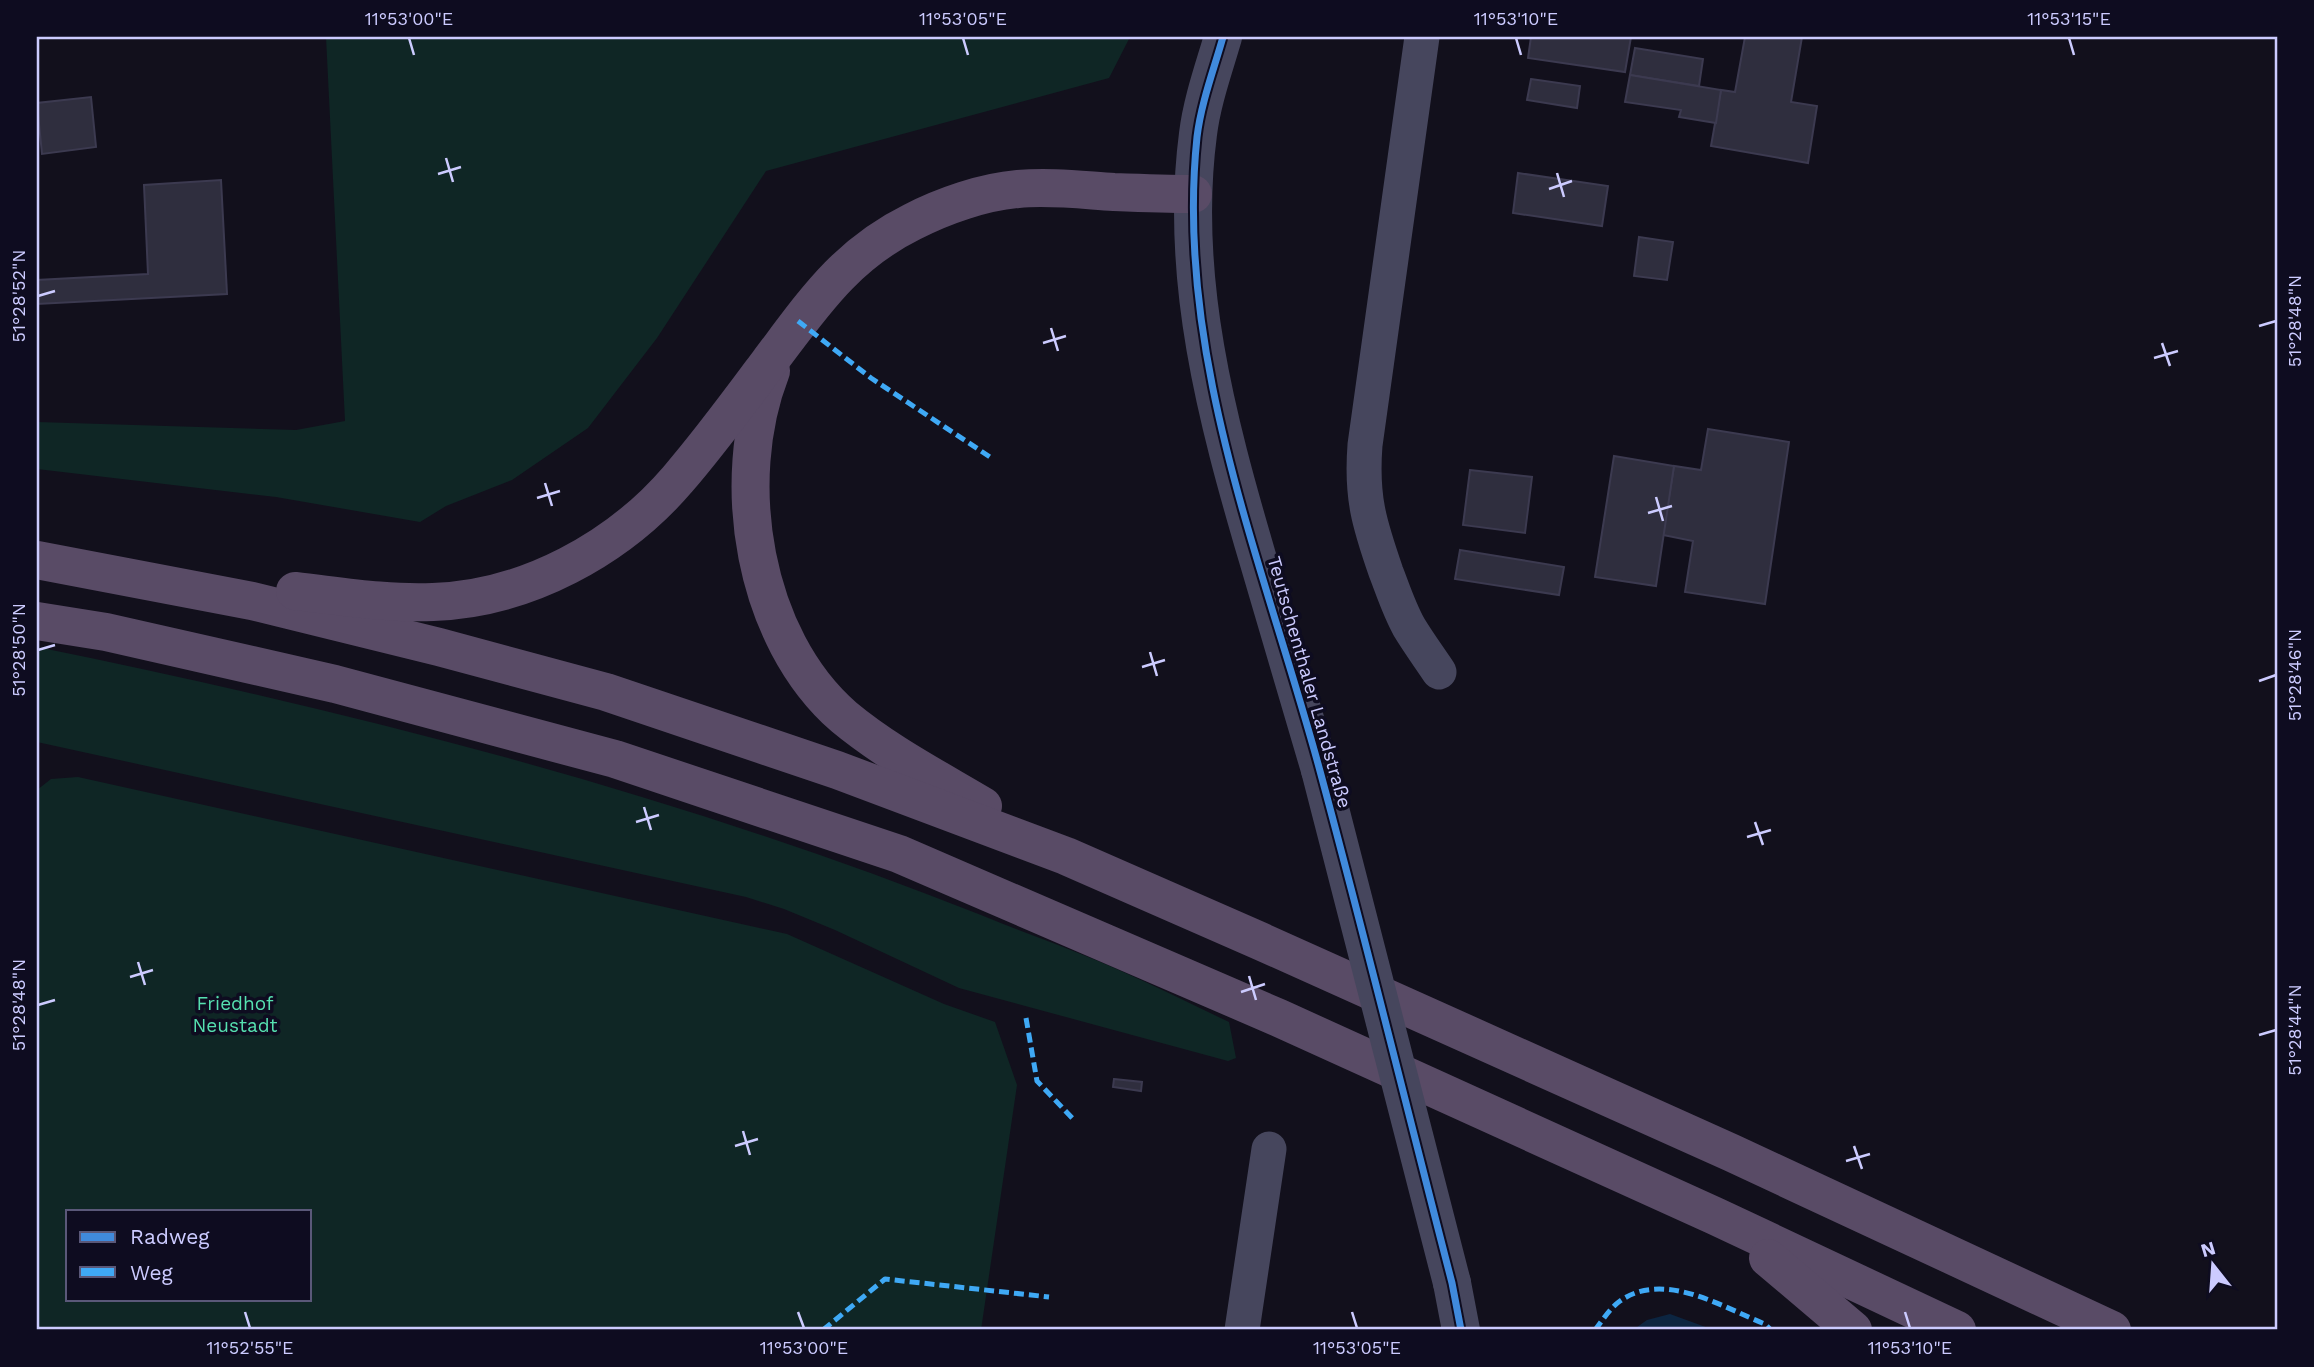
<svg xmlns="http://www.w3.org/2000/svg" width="2314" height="1367" font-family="'Work Sans',sans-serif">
	<rect width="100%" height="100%" fill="#12101c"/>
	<g fill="#0f2625" fill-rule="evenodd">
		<path d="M326,37H1130L1109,78L766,171L657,338L588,428L512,480L446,506L420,522L276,497L37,469V422L296,430L345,421Z"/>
		<path d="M37,647C358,712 676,794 981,915C1027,934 1075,950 1121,971C1157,987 1193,1005 1229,1022L1236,1058L1228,1061L959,988L835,930L784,909L746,897L37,742Z"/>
		<path d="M78,777L787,934L944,1004L995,1022L1017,1085L981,1330H37V790L51,779ZM310,1211V1299H68V1211Z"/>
	</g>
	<path fill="#0c2541" d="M1670,1314L1711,1329L1714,1330H1633L1647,1320Z"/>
	<g fill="#2f2e3e" stroke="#3c3a50" stroke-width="2">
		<path d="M1531,37H1631L1625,72L1528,58Z"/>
		<path d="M1745,37H1802L1791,102L1817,106L1808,163L1711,146L1721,90L1735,92Z"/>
		<path d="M1635,48L1703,59L1699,86L1630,75Z"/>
		<path d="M1630,75L1721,90L1716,123L1679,117L1681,110L1625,102Z"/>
		<path d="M1531,79L1580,86L1577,108L1527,100Z"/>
		<path d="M91,97L96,147L42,154L37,103Z"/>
		<path d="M1518,173L1608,186L1602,226L1513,213Z"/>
		<path d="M221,180L227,294L37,304V280L148,274L144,185Z"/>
		<path d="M1639,237L1673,242L1667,280L1634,276Z"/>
		<path d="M1708,429L1789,442L1765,604L1685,592L1693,541L1663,535L1674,466L1701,470Z"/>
		<path d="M1614,456L1674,466L1656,586L1595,577Z"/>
		<path d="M1470,470L1532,477L1525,533L1463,525Z"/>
		<path d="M1460,550L1564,567L1559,595L1455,579Z"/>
		<path d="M1114,1079L1142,1082L1141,1091L1113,1087Z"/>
	</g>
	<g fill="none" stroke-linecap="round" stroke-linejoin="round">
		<g stroke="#46465d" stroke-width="35">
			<path d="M1422,37L1365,445C1361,497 1369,523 1386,572C1393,590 1399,609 1409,627C1418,642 1429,657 1439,672"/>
			<path d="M1242,1330L1269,1149"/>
		</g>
		<g stroke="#46465d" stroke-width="38">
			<path d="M1223,37C1214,68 1202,101 1198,134C1179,278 1217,420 1257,556C1278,628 1299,699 1320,770"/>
			<path d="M1452,1283L1461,1330"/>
		</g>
		<g stroke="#594b66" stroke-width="38">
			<path d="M771,371C728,481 753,638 844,717C886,752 936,778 983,806"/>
			<path d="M37,560L252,601L439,647L606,692L837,770L1066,856L1260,941L1732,1153L2112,1330"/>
			<path d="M295,591C340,596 387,604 433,602C526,599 618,549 678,479C710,442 740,401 769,362C813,304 845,255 912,222C943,206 983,192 1018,189C1050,186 1082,190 1114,192C1140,193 1167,194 1193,194"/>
			<path d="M37,621L106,632L335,684L615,759L899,854L1279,1018L1715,1216L1957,1330"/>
			<path d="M1768,1258L1853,1330"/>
		</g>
		<path stroke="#46465d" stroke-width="38" d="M1320,770L1452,1283"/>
		<g stroke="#3fa9f5" stroke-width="5" stroke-dasharray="10 5" stroke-linecap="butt">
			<path d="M798,321L871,378L990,457"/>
			<path d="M1026,1018L1037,1081L1075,1121"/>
			<path d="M823,1330L885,1279L1049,1297"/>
			<path d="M1595,1330C1602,1321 1610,1308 1620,1301C1664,1270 1722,1307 1765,1324L1771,1330"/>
		</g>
		<g stroke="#0e0c20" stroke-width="11">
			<path id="cycleway" d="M1223,37C1214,69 1201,103 1197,137C1174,356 1264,564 1320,771C1366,941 1408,1113 1452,1283L1461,1330"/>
		</g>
		<use href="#cycleway" stroke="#408adc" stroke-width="7"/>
	</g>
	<path fill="none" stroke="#cccbff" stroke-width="2.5" d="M409,38L414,55M963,38L968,55M1516,38L1521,55M2069,38L2074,55M446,158L453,182M1557,173L1564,197M438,174L461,167M1549,189L1572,181M38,296L55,291M2259,326L2276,321M1051,328L1058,351M1043,343L1066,336M2162,343L2170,366M2154,358L2178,351M545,483L552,506M1656,497L1663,521M537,498L560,491M1648,513L1672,506M38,650L55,645M1150,652L1157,676M1142,667L1165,660M2259,681L2276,675M644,807L651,830M636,822L659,815M1755,822L1763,845M1747,837L1771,830M138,962L145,985M1249,976L1256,1000M130,977L153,970M1241,992L1265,984M38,1005L55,1000M2259,1035L2276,1030M743,1131L750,1155M735,1146L758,1139M1854,1146L1862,1169M1846,1161L1870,1154M245,1312L250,1328M798,1312L804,1328M1352,1312L1357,1328M1905,1312L1910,1328"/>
	<g text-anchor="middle" stroke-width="7" stroke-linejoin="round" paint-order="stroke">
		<g font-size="19" fill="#cccbff" stroke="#0e0c20">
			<text transform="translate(1310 682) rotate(74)" y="7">Teutschenthaler Landstraße</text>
		</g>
		<g font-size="19" fill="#56e0b0" stroke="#0e0c20">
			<text x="235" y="1010">Friedhof<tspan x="235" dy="22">Neustadt</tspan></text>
		</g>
	</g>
	<rect width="2314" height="1367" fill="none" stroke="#0e0c20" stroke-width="77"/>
	<rect x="66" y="1210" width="245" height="91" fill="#0e0c20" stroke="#5a5879" stroke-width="2"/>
	<rect x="80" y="1232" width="35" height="10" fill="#408adc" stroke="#5a5879" stroke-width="2"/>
	<text x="130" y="1244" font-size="21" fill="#cccbff">Radweg</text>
	<rect x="80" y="1267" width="35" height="10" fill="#3fa9f5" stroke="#5a5879" stroke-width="2"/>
	<text x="130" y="1280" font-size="21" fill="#cccbff">Weg</text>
	<g transform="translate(2213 1265) rotate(343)" stroke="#0e0c20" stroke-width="5" paint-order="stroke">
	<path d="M0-5L12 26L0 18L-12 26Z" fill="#cccbff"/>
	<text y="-10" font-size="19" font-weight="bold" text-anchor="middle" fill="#cccbff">N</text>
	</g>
	<rect x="38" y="38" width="2238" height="1290" fill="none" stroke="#cccbff" stroke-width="2.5"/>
	<g font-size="18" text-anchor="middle" fill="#cccbff">
		<text x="409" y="25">11°53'00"E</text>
		<text x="963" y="25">11°53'05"E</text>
		<text x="1516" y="25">11°53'10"E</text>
		<text x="2069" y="25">11°53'15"E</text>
		<text transform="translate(19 296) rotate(-90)" y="6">51°28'52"N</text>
		<text transform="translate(2295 321) rotate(-90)" y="6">51°28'48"N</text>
		<text transform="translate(19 650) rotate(-90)" y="6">51°28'50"N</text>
		<text transform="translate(2295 675) rotate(-90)" y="6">51°28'46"N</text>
		<text transform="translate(19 1005) rotate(-90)" y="6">51°28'48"N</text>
		<text transform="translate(2295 1030) rotate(-90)" y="6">51°28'44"N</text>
		<text x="250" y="1354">11°52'55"E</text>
		<text x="804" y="1354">11°53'00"E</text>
		<text x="1357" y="1354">11°53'05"E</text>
		<text x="1910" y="1354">11°53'10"E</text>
	</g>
</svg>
